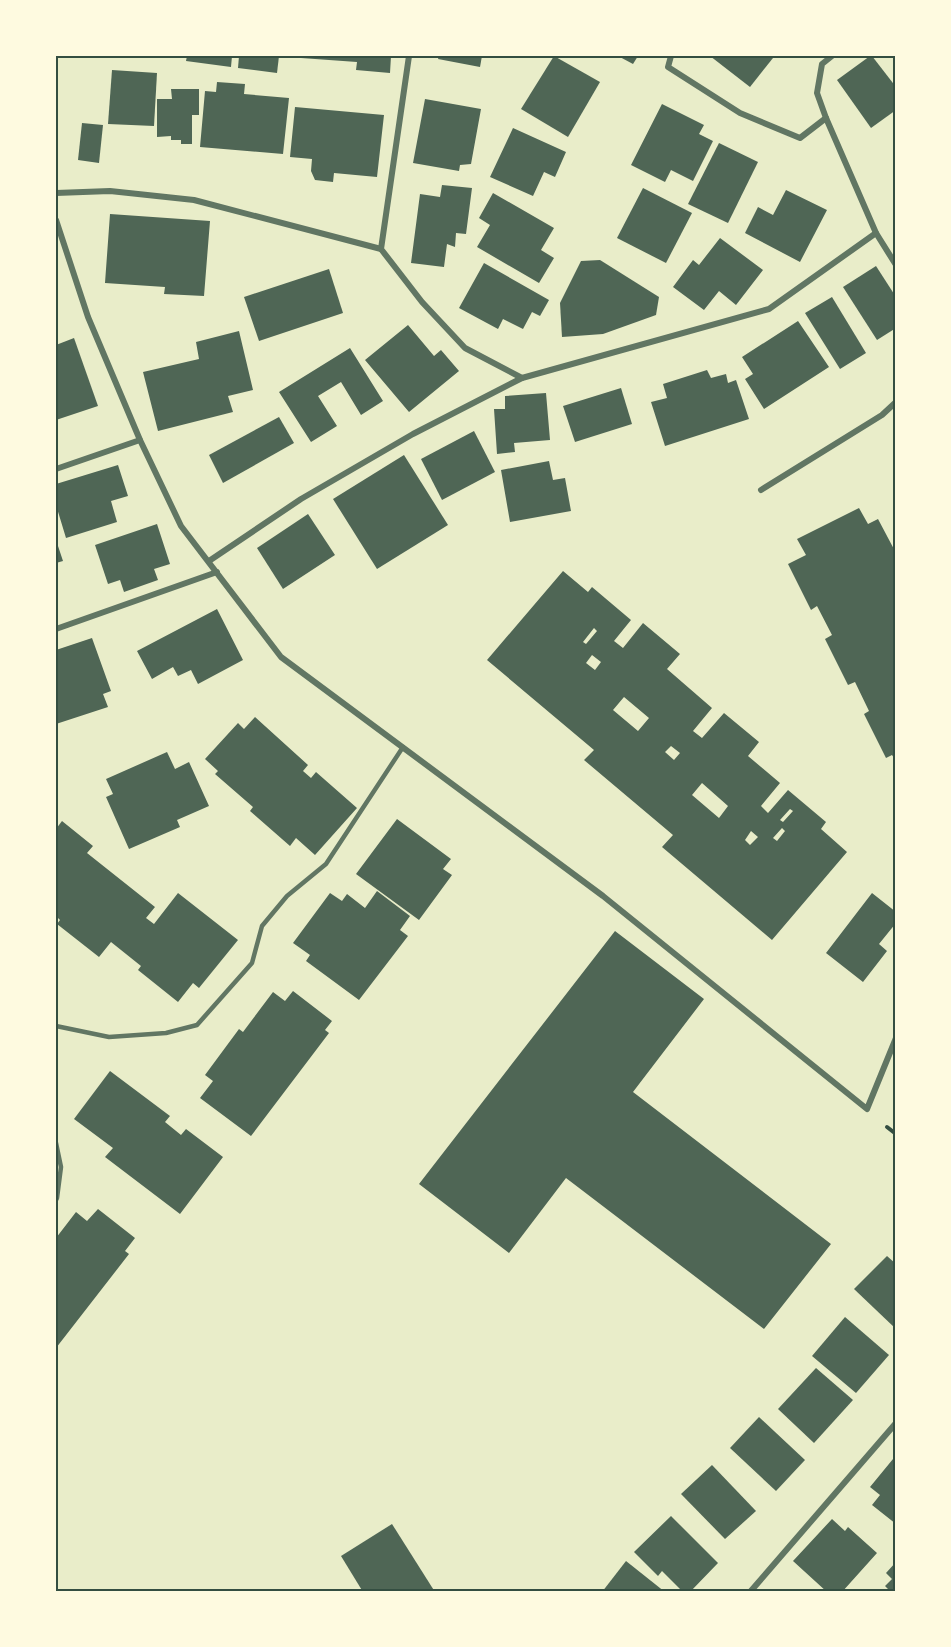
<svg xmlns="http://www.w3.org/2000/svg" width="951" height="1647" font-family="'Golos Text',sans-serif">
	<rect width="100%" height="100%" fill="#e9edc9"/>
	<g fill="#4f6655" fill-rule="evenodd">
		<path d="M187,56H232L231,67L186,61Z"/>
		<path d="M239,56H279L277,73L238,68Z"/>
		<path d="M301,56H391L390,73L356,70L357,62L301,58Z"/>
		<path d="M439,56H482L480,67L438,59Z"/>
		<path d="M554,56L600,82L568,137L521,109Z"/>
		<path d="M618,56H638L633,64Z"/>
		<path d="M710,56H769L773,58L750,87Z"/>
		<path d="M870,56H872L896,87V110L871,128L837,80Z"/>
		<path d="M112,70L157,73L154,126L108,124Z"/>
		<path d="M217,82L245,84L244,94L289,98L283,154L200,147L205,91L216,92Z"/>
		<path d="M171,89H199V115H192V144H181V140H171V136L157,137V99H172Z"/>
		<path d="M425,99L481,109L471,164L460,165L459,171L413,163Z"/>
		<path d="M662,104L704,125L699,134L713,141L693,181L671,170L665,182L631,165Z"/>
		<path d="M295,107L384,115L377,177L334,173L333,182L315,180L311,171L312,159L290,157Z"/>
		<path d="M82,123L103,125L99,163L78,160Z"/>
		<path d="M513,128L566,152L555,177L544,172L533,196L490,177Z"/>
		<path d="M719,143L758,162L728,223L688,204Z"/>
		<path d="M442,185L472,188L466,234L456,233L455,247L447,244L444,267L411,263L420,194L440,197Z"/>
		<path d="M643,188L692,213L666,263L617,238Z"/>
		<path d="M786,190L827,210L800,262L745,233L758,207L773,215Z"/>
		<path d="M493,193L554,228L541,250L554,258L539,283L477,247L490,225L479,218Z"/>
		<path d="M110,214L210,221L204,296L164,294L165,287L105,283Z"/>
		<path d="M720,238L763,270L736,305L719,291L704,310L673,287L693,260L699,265Z"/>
		<path d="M600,260L659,297L656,315L603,334L562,337L560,303L581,261Z"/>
		<path d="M484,263L549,300L540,316L532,312L523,329L503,319L498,329L459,308Z"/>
		<path d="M876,266L896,297V328L877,340L843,287Z"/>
		<path d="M329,269L343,313L259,341L244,297Z"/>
		<path d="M832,297L866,353L840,369L805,313Z"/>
		<path d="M798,321L829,367L764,409L745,379L753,374L742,357Z"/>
		<path d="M408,325L434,356L441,350L459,371L409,412L365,360Z"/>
		<path d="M239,331L253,390L228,396L233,412L158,431L143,372L199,359L196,342Z"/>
		<path d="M74,338L98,406L56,420V345Z"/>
		<path d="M350,348L383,401L361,415L341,382L318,396L337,426L311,442L279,392Z"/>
		<path d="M707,370L711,378L726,374L728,383L736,380L749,419L665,446L651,402L667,398L663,384Z"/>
		<path d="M621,388L632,424L575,442L563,406Z"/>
		<path d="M546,393L550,440L514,443L515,452L497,454L494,409H505V396Z"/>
		<path d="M279,417L294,443L223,483L209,455Z"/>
		<path d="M474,431L495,472L442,500L421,459Z"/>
		<path d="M404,455L448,525L377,569L333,499Z"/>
		<path d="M549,461L553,480L565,478L571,511L510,522L501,470Z"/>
		<path d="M118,465L128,496L111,501L117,522L66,538L56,505V484Z"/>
		<path d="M859,508L868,524L878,519L896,553V761L892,755L886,758L864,714L869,711L855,682L848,685L825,639L832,635L817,606L811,610L788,564L806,555L797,539Z"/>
		<path d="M308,514L335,555L283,589L257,548Z"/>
		<path d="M157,524L170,564L154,569L158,580L124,592L120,580L108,584L95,545Z"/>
		<path d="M56,540L63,561L56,563Z"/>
		<path d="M563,571L588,592L592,587L631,620L614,641L623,648L643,623L680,654L667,669L712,708L693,731L702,738L724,713L759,742L748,756L780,783L761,806L768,813L788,790L826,822L821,829L847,852L772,940L662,847L673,835L584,760L594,750L487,660ZM594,628L597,631L586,644L583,642ZM592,655L601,662L595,670L586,663ZM624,697L649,718L638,731L613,710ZM671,746L680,753L674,760L665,752ZM702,783L728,806L719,818L692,795ZM790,809L793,811L783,822L780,820ZM782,828L785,831L777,841L773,838ZM751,831L758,837L750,845L745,840Z"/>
		<path d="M217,609L243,660L198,684L191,670L178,676L173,667L152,679L137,651Z"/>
		<path d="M92,638L111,691L103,694L108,707L56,724V650Z"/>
		<path d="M255,717L308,765L303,771L311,778L316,772L357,808L315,855L296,838L290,846L250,811L253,807L215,774L218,771L205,759L238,723L244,729Z"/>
		<path d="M167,752L175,769L189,762L209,806L177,820L180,827L129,849L106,797L113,794L106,779Z"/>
		<path d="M397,819L451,859L443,869L452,875L419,920L356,874Z"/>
		<path d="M62,821L93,846L87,853L155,907L146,918L154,924L178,893L238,940L199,988L193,983L178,1002L138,970L141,966L111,942L99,957L57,924L60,920L56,916V829Z"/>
		<path d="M377,891L410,916L400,930L408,936L359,1000L306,961L310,955L293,943L330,893L342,901L347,894L365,908Z"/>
		<path d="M872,893L896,912V923L879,944L887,951L863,982L826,953Z"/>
		<path d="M615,931L704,999L633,1092L831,1244L764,1329L566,1178L509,1253L419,1184Z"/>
		<path d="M293,991L332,1021L325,1030L329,1033L251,1136L200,1098L213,1081L205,1075L239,1029L243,1032L273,992L285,1001Z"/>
		<path d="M110,1071L170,1116L165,1122L181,1135L186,1129L223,1157L180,1214L105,1157L113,1148L74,1119Z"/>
		<path d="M98,1209L135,1238L125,1251L129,1254L56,1348V1238L76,1212L87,1221Z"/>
		<path d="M887,1256L896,1264V1329L854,1289Z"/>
		<path d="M845,1317L889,1355L856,1393L812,1356Z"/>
		<path d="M816,1368L853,1400L814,1443L778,1409Z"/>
		<path d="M759,1417L805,1460L776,1491L730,1448Z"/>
		<path d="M893,1459L896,1462V1524L872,1505L880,1495L870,1487Z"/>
		<path d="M712,1465L756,1511L725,1539L681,1494Z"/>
		<path d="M671,1516L718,1563L690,1592H683L662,1571L658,1576L634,1552Z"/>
		<path d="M832,1519L845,1531L848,1527L877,1553L842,1592H827L793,1561Z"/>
		<path d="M392,1524L435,1592H363L341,1556Z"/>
		<path d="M626,1561L665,1592H602Z"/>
		<path d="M896,1562V1592H891L885,1586L892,1579L886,1573Z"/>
	</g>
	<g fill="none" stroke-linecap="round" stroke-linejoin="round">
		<path stroke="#344e41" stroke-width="4" d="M887,1127L896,1134"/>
		<g stroke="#617663" stroke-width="4.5">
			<path d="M56,1026L109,1037L166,1033L197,1025L252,963L262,926L287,896L326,864L403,747"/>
			<path d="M56,1143L61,1167L57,1198L56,1200"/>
		</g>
		<g stroke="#617663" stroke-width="6">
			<path d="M409,56L381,249L422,302L465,348L522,378L769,309L876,233"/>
			<path d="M671,56L668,67L740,113L800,138L826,118"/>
			<path d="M832,56L822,64L817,93L826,118L876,233L896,265"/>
			<path d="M56,193L110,191L194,200L381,249"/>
			<path d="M56,220L88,317L140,440L181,526L281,657L603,896L867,1109L896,1038"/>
			<path d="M56,469L140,440"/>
			<path d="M761,490L882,415L896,402"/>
			<path d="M209,561L301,499L413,434L522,378"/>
			<path d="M56,629L217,572"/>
			<path d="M750,1592L896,1423"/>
		</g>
	</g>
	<rect width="951" height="1647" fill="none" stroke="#fefae0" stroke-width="114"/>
	<rect x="57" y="57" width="837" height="1533" fill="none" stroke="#344e41" stroke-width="2"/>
</svg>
